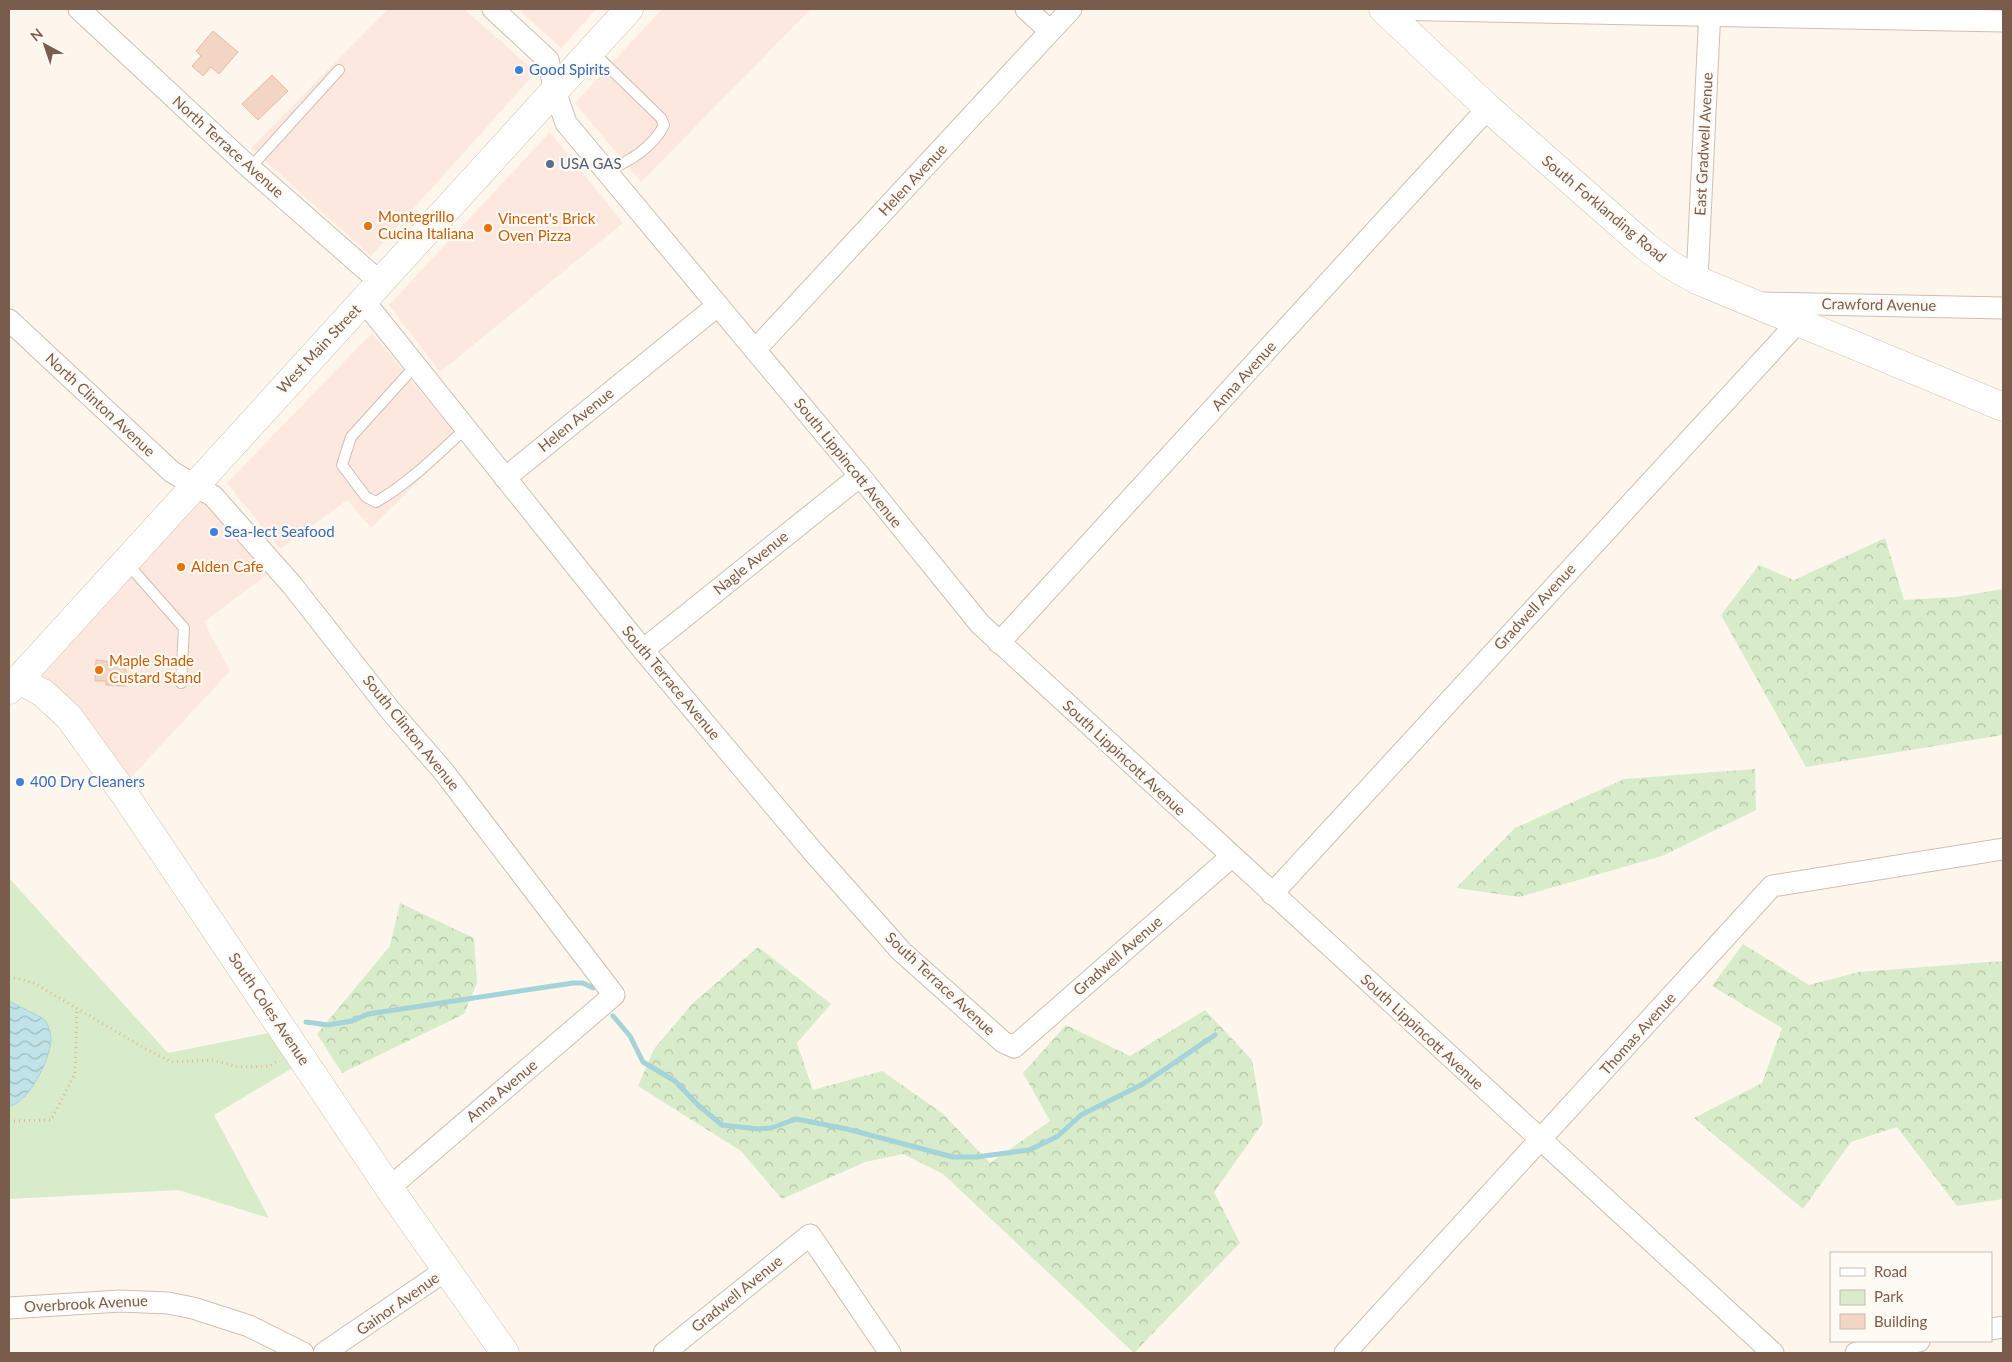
<svg xmlns="http://www.w3.org/2000/svg" width="2012" height="1362" font-family="Lato,sans-serif">
	<defs>
		<pattern id="forest-crowns" width="20" height="18" patternUnits="userSpaceOnUse" patternTransform="scale(1.25)"><rect width="20" height="18" fill="#d8ecc9"/><path d="M2 6a3 3 0 1 1 6 0M12 15a3 3 0 1 1 6 0" fill="none" stroke="#b4c2a5"/></pattern>
		<pattern id="water-waves" width="16" height="10" patternUnits="userSpaceOnUse" patternTransform="scale(1.25)"><rect width="16" height="10" fill="#bfe3e8"/><path d="M0 5q4-4 8 0t8 0" fill="none" stroke="#a0bbbe"/></pattern>
	</defs>
	<rect width="100%" height="100%" fill="#fdf6ec"/>
	<g fill="#fde8e0">
		<path d="M388,9H464L536,72L371,256L251,148Z"/>
		<path d="M518,9H596L561,48Z"/>
		<path d="M662,9H811L641,182L575,103Z"/>
		<path d="M550,132L623,223L440,372L389,305Z"/>
		<path d="M372,333L460,440L371,528L347,500L280,549L227,483Z"/>
		<path d="M199,488L273,570L204,622L230,671L124,785L25,678Z"/>
	</g>
	<g fill="url(#forest-crowns)">
		<path d="M1885,538L1904,600L1955,597L2003,589V735L1806,767L1721,615L1759,565L1794,580Z"/>
		<path d="M1755,769L1756,810L1662,856L1519,897L1456,888L1515,828L1624,779Z"/>
		<path d="M400,903L474,938L477,983L464,1014L342,1073L317,1034L390,946Z"/>
		<path d="M1743,944L1809,985L1859,972L2003,961V1199L1957,1206L1897,1127L1851,1142L1803,1209L1694,1118L1762,1083L1782,1028L1712,986Z"/>
		<path d="M758,947L831,1004L797,1043L813,1090L882,1071L942,1113L990,1163L1050,1121L1023,1073L1066,1025L1130,1056L1205,1010L1252,1060L1263,1123L1214,1192L1240,1243L1134,1353L943,1174L903,1154L865,1162L782,1199L741,1151L638,1086L654,1049L692,1004Z"/>
	</g>
	<path fill="#d8ecc9" d="M9,878L168,1053L289,1029L309,1058L214,1115L269,1218L178,1190L9,1199Z"/>
	<path fill="url(#water-waves)" stroke="#a5d3da" d="M9,1001L44,1019C48,1024 51,1033 51,1040C50,1059 29,1103 9,1106Z"/>
	<g fill="none" stroke-linecap="round" stroke-linejoin="round">
		<g stroke="#a5d3da" stroke-width="5">
			<path d="M613,1016L630,1036L643,1062L675,1081L698,1105L722,1125L758,1129L771,1128L796,1119L847,1129L953,1157H976L1029,1150L1046,1142L1058,1136L1081,1115L1143,1084L1215,1035"/>
			<path d="M306,1022L328,1025L352,1021L368,1014L573,983H583L593,988"/>
		</g>
	</g>
	<g fill="#f3d5c3" stroke="#e6bba3">
		<path d="M213,31L238,52L219,74L211,67L203,76L192,66L201,56L196,51Z"/>
		<path d="M272,75L288,91L258,120L242,104Z"/>
		<path d="M96,660L120,663L126,670V686L106,685V681H95Z"/>
	</g>
	<g fill="none" stroke-linecap="round" stroke-linejoin="round">
		<g stroke="#d1beb0" stroke-width="12">
			<g id="lane">
				<path d="M592,51L661,118L664,125C653,148 629,161 606,172"/>
				<path d="M250,168L339,70"/>
				<path d="M416,365L351,437L342,465L366,497L376,502C409,483 438,454 466,428"/>
				<path d="M126,562L184,628L181,683"/>
			</g>
		</g>
		<g stroke="#d1beb0" stroke-width="23">
			<g id="street">
				<path d="M79,9L250,168L380,282"/>
				<path d="M493,9L548,60L555,91L566,123L860,476L980,624L1773,1353"/>
				<path d="M1026,9L1050,31"/>
				<path d="M1383,9L2003,21"/>
				<path d="M1697,280L1710,9"/>
				<path d="M364,301L643,650L815,854L901,951L1003,1042L1014,1047L1231,857"/>
				<path d="M1760,303L2003,308"/>
				<path d="M9,320L172,472L213,496L292,585L390,710L444,772L614,995L389,1188"/>
				<path d="M755,350L1071,9"/>
				<path d="M505,478L717,306"/>
				<path d="M999,643L1488,108"/>
				<path d="M643,650L860,476"/>
				<path d="M1272,894L1799,321"/>
				<path d="M9,1308L120,1301L168,1303L193,1308L249,1326L303,1353"/>
				<path d="M1991,1329L2003,1327"/>
				<path d="M324,1353L446,1270"/>
				<path d="M664,1353L810,1235L890,1353"/>
				<path d="M1345,1353L1772,886L2003,849"/>
				<path d="M1856,1353L1919,1341"/>
			</g>
		</g>
		<g stroke="#d6c0b0" stroke-width="29">
			<g id="secondary">
				<path d="M1383,9L1488,108L1645,246L1669,264L1697,280L2003,407"/>
				<path d="M19,680L43,693L69,717L123,792L389,1188L505,1353"/>
				<path d="M9,690L629,9"/>
			</g>
		</g>
		<g stroke="#d9b8a5" stroke-width="3" stroke-dasharray="1 4" stroke-linecap="butt">
			<path d="M9,977L32,982L144,1048L172,1062L212,1060L238,1067L270,1066L279,1060"/>
			<path d="M9,1121L51,1120L75,1074L77,1008"/>
		</g>
		<use href="#lane" stroke="#fff" stroke-width="10"/>
		<use href="#street" stroke="#fff" stroke-width="21"/>
		<use href="#secondary" stroke="#fff" stroke-width="28"/>
	</g>
	<g fill="#3f7fe0" stroke="#fffaf3" stroke-width="2">
		<circle cx="519" cy="70" r="5"/>
		<circle cx="214" cy="532" r="5"/>
		<circle cx="20" cy="782" r="5"/>
	</g>
	<circle fill="#5c6f8a" stroke="#fffaf3" stroke-width="2" cx="550" cy="164" r="5"/>
	<g fill="#e8710a" stroke="#fffaf3" stroke-width="2">
		<circle cx="368" cy="226" r="5"/>
		<circle cx="488" cy="228" r="5"/>
		<circle cx="181" cy="567" r="5"/>
		<circle cx="99" cy="670" r="5"/>
	</g>
	<g text-anchor="middle" stroke-width="4.5" stroke-linejoin="round" paint-order="stroke">
		<g font-size="15" fill="#366cbe" stroke="#fffaf3" text-anchor="start">
			<text x="529" y="75">Good Spirits</text>
			<text x="224" y="537">Sea-lect Seafood</text>
			<text x="30" y="787">400 Dry Cleaners</text>
		</g>
		<g font-size="15" fill="#7a5c4d" stroke="#fffaf3">
			<text transform="translate(1704 144) rotate(-87)" y="5">East Gradwell Avenue</text>
			<text transform="translate(228 147) rotate(42)" y="5">North Terrace Avenue</text>
			<text transform="translate(913 180) rotate(-47)" y="5">Helen Avenue</text>
			<text transform="translate(1604 209) rotate(40)" y="5">South Forklanding Road</text>
			<text transform="translate(1879 305) rotate(1)" y="5">Crawford Avenue</text>
			<text transform="translate(319 349) rotate(-47)" y="5">West Main Street</text>
			<text transform="translate(1244 376) rotate(-48)" y="5">Anna Avenue</text>
			<text transform="translate(100 405) rotate(43)" y="5">North Clinton Avenue</text>
			<text transform="translate(576 420) rotate(-39)" y="5">Helen Avenue</text>
			<text transform="translate(848 463) rotate(51)" y="5">South Lippincott Avenue</text>
			<text transform="translate(751 563) rotate(-39)" y="5">Nagle Avenue</text>
			<text transform="translate(1535 607) rotate(-47)" y="5">Gradwell Avenue</text>
			<text transform="translate(671 683) rotate(50)" y="5">South Terrace Avenue</text>
			<text transform="translate(411 733) rotate(51)" y="5">South Clinton Avenue</text>
			<text transform="translate(1124 758) rotate(43)" y="5">South Lippincott Avenue</text>
			<text transform="translate(1118 956) rotate(-41)" y="5">Gradwell Avenue</text>
			<text transform="translate(940 984) rotate(43)" y="5">South Terrace Avenue</text>
			<text transform="translate(269 1009) rotate(56)" y="5">South Coles Avenue</text>
			<text transform="translate(1422 1032) rotate(43)" y="5">South Lippincott Avenue</text>
			<text transform="translate(1638 1034) rotate(-48)" y="5">Thomas Avenue</text>
			<text transform="translate(502 1091) rotate(-40)" y="5">Anna Avenue</text>
			<text transform="translate(737 1294) rotate(-39)" y="5">Gradwell Avenue</text>
			<text transform="translate(86 1304) rotate(-3)" y="5">Overbrook Avenue</text>
			<text transform="translate(398 1304) rotate(-35)" y="5">Gainor Avenue</text>
		</g>
		<g font-size="15" fill="#4e5e75" stroke="#fffaf3" text-anchor="start">
			<text x="560" y="169">USA GAS</text>
		</g>
		<g font-size="15" fill="#c56008" stroke="#fffaf3" text-anchor="start">
			<text x="378" y="222">Montegrillo<tspan x="378" dy="17">Cucina Italiana</tspan></text>
			<text x="498" y="224">Vincent's Brick<tspan x="498" dy="17">Oven Pizza</tspan></text>
			<text x="191" y="572">Alden Cafe</text>
			<text x="109" y="666">Maple Shade<tspan x="109" dy="17">Custard Stand</tspan></text>
		</g>
	</g>
	<rect width="2012" height="1362" fill="none" stroke="#7a5c4d" stroke-width="20"/>
	<rect x="1830" y="1252" width="162" height="90" fill="#fffaf3" stroke="#cabbb1"/>
	<rect x="1840" y="1268" width="25" height="8" fill="#ffffff" stroke="#cabbb1"/>
	<text x="1874" y="1277" font-size="15" fill="#7a5c4d">Road</text>
	<rect x="1840" y="1290" width="25" height="15" fill="#d8ecc9" stroke="#cabbb1"/>
	<text x="1874" y="1302" font-size="15" fill="#7a5c4d">Park</text>
	<rect x="1840" y="1314" width="25" height="15" fill="#f3d5c3" stroke="#cabbb1"/>
	<text x="1874" y="1327" font-size="15" fill="#7a5c4d">Building</text>
	<g transform="translate(45 45) rotate(320)" stroke="#fffaf3" stroke-width="4" paint-order="stroke">
	<path d="M0-4L9 19L0 12L-9 19Z" fill="#7a5c4d"/>
	<text y="-8" font-size="14" font-weight="bold" text-anchor="middle" fill="#7a5c4d">N</text>
	</g>
</svg>
